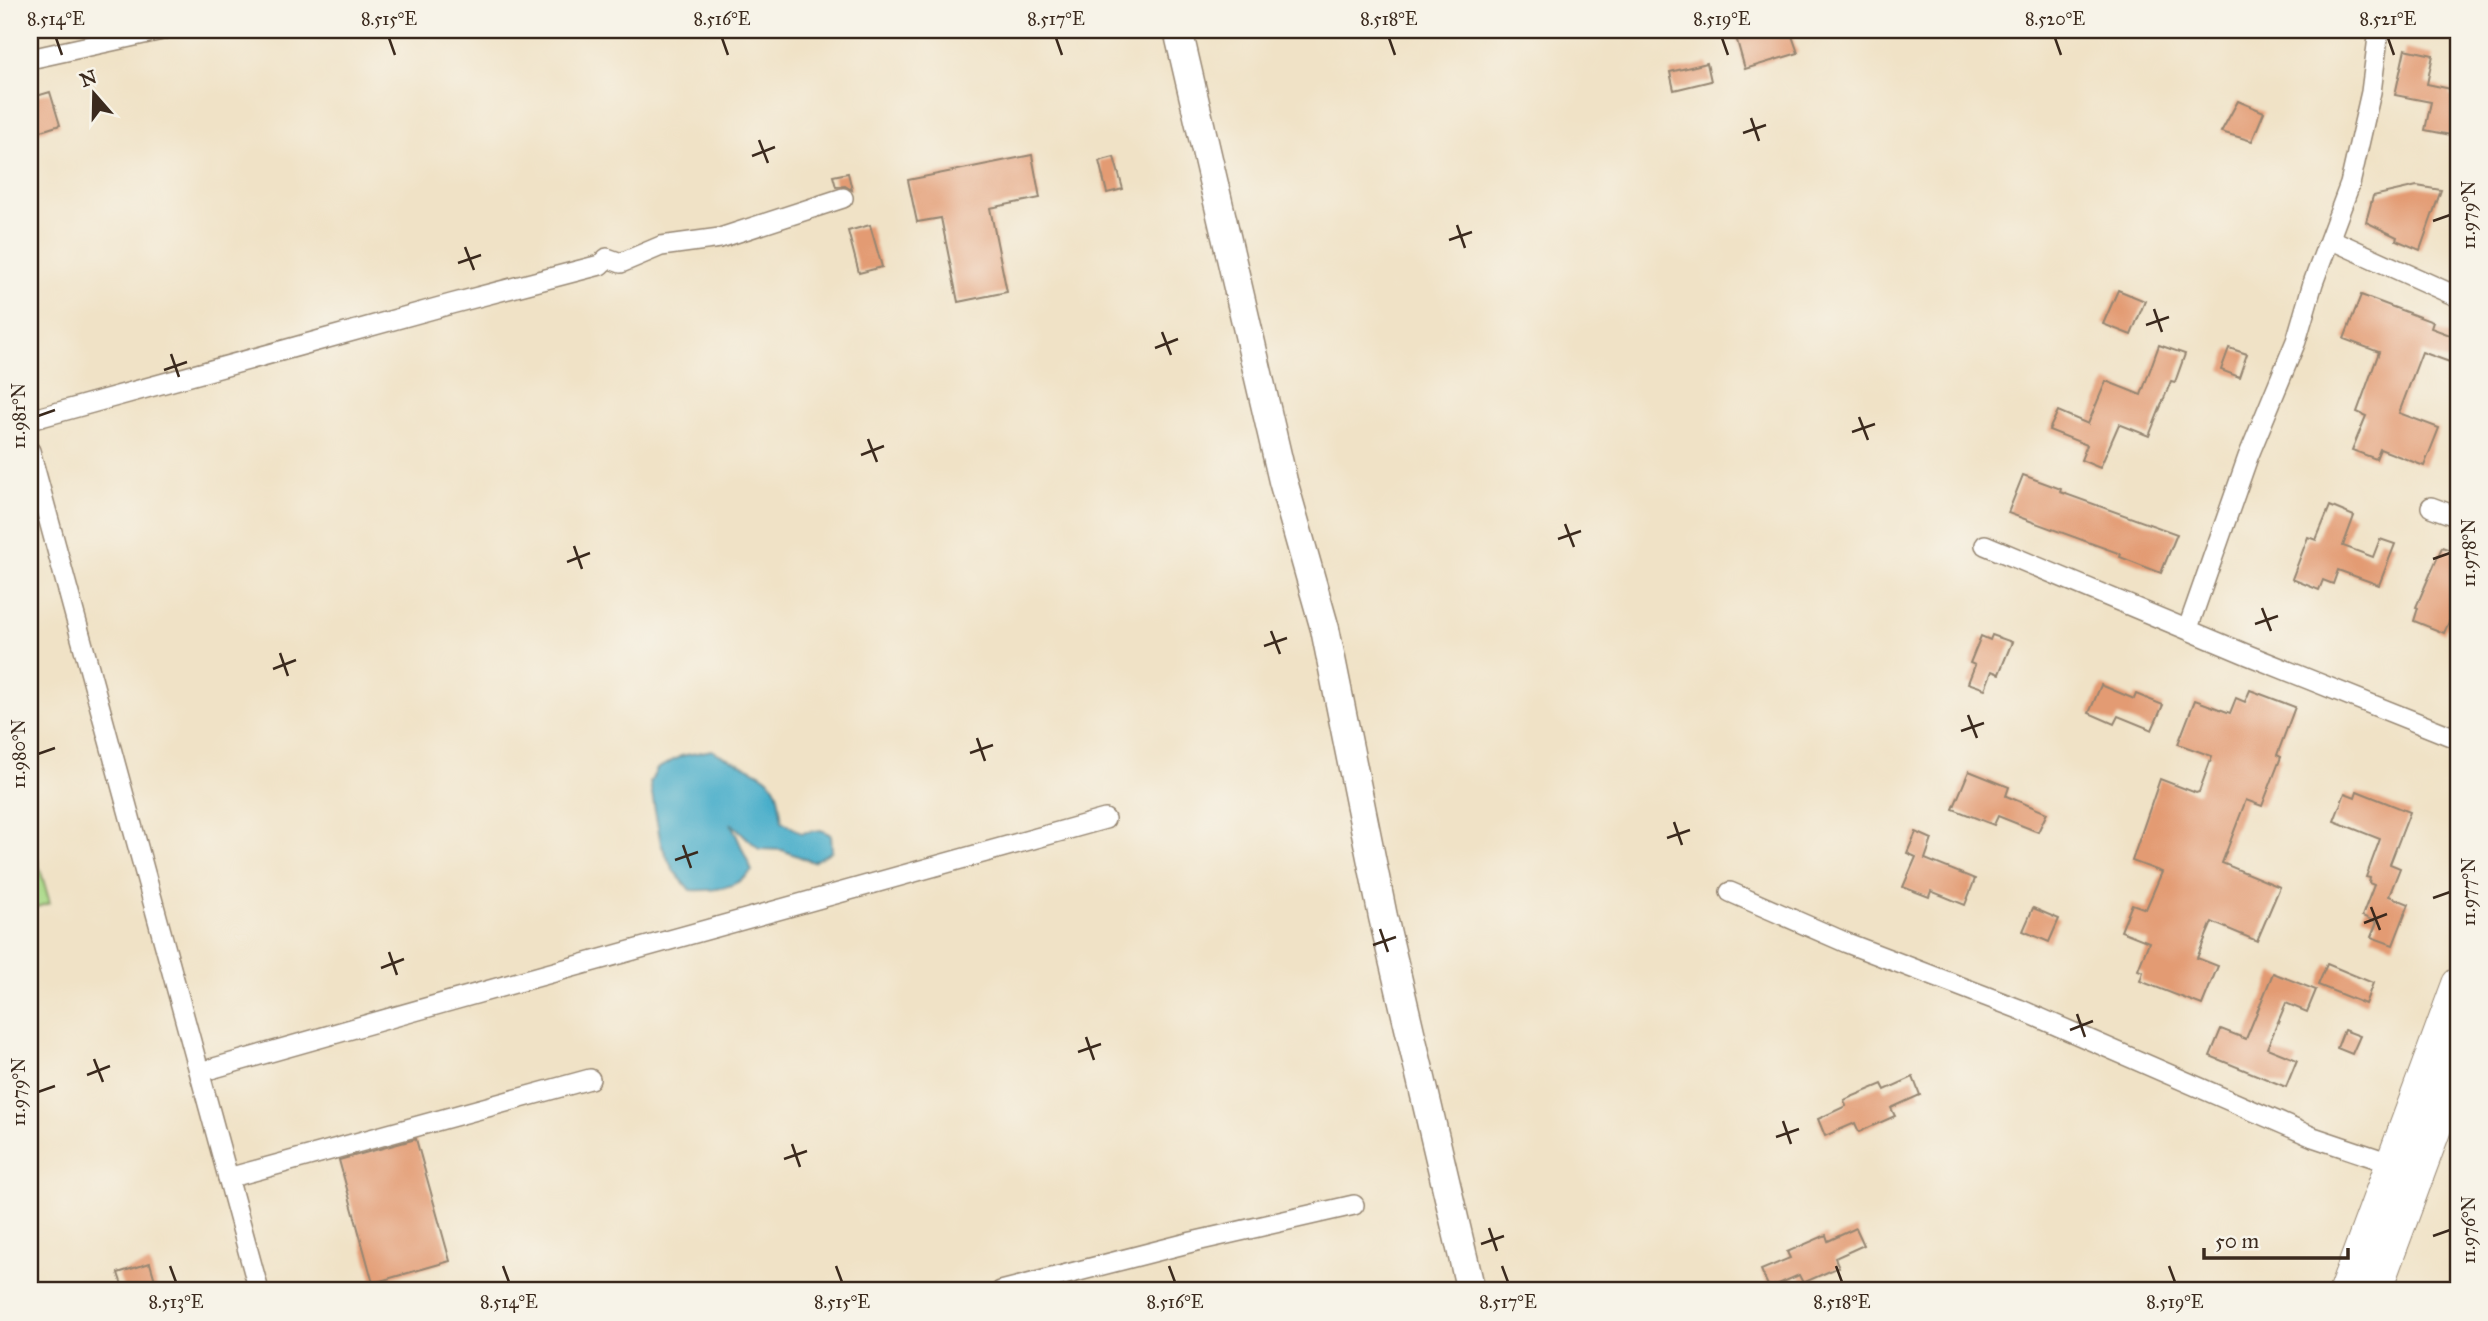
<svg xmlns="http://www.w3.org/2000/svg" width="2488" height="1321" font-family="'IM FELL Great Primer',serif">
	<rect width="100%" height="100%" fill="#f7f3e8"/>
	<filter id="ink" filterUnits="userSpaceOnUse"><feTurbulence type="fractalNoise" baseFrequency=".0143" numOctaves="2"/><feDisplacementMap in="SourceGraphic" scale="14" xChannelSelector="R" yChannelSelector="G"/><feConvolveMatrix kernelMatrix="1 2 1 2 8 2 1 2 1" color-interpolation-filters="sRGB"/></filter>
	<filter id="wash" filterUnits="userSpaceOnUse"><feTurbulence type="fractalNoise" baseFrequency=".00686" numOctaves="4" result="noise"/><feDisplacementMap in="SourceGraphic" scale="28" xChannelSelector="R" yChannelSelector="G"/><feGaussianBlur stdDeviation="1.57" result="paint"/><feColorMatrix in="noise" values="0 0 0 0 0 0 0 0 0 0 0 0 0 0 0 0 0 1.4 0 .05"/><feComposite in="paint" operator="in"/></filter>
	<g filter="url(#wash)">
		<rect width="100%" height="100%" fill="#f0e2c6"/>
		<path fill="#a9d987" stroke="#728252" stroke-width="2" d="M30,835L50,903L30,909Z"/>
		<path fill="#4aaeca" stroke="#426c74" stroke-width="2" d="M712,750C731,762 766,770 775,788C780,797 780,811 782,821L801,833L821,830L831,835L832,851L813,862L782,850L759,849L731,823L752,871C735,889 714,891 690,890L673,870L661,844L650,783L657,769L681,756Z"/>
		<g id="blocks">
			<g fill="#e39b73">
				<path d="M1762,30H1790L1798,53L1745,69L1736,37Z"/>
				<path d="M2405,49L2433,55L2427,84L2451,89L2450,95L2458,96L2456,136L2425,130L2431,102L2395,95Z"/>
				<path d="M1707,63L1711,81L1674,90L1670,72Z"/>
				<path d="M50,92L60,125L38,132L33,116L30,117V98Z"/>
				<path d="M2238,101L2264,112L2252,141L2221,132Z"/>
				<path d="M1032,155L1040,198L990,208L1007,292L958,302L941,218L917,222L908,180Z"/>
				<path d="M1114,157L1123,189L1107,193L1099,161Z"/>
				<path d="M848,173L852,190L845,186L836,187L833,176Z"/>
				<path d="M2417,186L2441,190L2420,250L2396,240L2397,237L2366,222L2373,196Z"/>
				<path d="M870,225L882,267L859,273L848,231Z"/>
				<path d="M2118,290L2145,301L2131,335L2103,324Z"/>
				<path d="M2361,295L2433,322L2431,328L2458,338V365L2422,352L2399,413L2439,428L2424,466L2380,449L2376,459L2352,450L2366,416L2357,412L2379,352L2344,339Z"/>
				<path d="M2159,345L2185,354L2175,382L2171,381L2149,436L2119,424L2100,468L2081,460L2087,445L2049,430L2058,411L2088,424L2106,381L2141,395Z"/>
				<path d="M2229,348L2247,354L2239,377L2221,370Z"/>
				<path d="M2023,475L2061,489L2060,492L2177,534L2161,573L2120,557L2121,554L2008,513Z"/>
				<path d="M2330,506L2354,516L2343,546L2373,557L2380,539L2395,544L2379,585L2338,570L2333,584L2323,580L2319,590L2292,579L2308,537L2316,540Z"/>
				<path d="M2442,547L2458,553V623L2450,620L2444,633L2414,621L2418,608L2416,607Z"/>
				<path d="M1992,635L2012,642L1999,674L1992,671L1985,689L1968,683L1975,665L1970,663L1981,636L1990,640Z"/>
				<path d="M2101,685L2134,699L2136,694L2163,705L2152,730L2118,716L2114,724L2089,713Z"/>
				<path d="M2250,690L2295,707L2277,755L2281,757L2262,806L2246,800L2222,863L2280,887L2257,941L2212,922L2197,958L2218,966L2202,1005L2140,981L2143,972L2138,970L2149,942L2121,931L2132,904L2146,909L2162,872L2132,861L2160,779L2196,793L2199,792L2212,756L2178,744L2195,700L2230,713L2236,698L2245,702Z"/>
				<path d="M1969,771L2009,787L2006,796L2047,813L2038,832L1998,816L1994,825L1953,809Z"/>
				<path d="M2357,791L2410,812L2390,864L2400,868L2389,896L2409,904L2393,945L2371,937L2377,922L2362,916L2374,885L2369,883L2370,878L2366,877L2380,839L2334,821L2345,793L2355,797Z"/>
				<path d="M1916,832L1932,839L1925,859L1975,879L1965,905L1931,891L1929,897L1903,887L1916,857L1907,853Z"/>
				<path d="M2033,908L2059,919L2049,942L2023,931Z"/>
				<path d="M2327,964L2373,983L2365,1004L2318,985Z"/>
				<path d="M2273,973L2316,990L2307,1012L2286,1003L2267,1048L2297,1060L2286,1087L2210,1056L2221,1029L2246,1039Z"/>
				<path d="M2344,1030L2360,1036L2352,1054L2337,1048Z"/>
				<path d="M1913,1077L1920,1095L1891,1108L1895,1116L1859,1132L1855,1123L1825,1136L1818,1119L1846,1106L1844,1100L1882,1084L1885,1090Z"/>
				<path d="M416,1139L450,1261L373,1283L339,1160Z"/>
				<path d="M1856,1228L1864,1245L1835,1258L1839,1267L1803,1283L1799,1275L1769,1288L1761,1270L1790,1258L1787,1252L1826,1235L1828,1241Z"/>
				<path d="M150,1263L158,1291H124L118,1273Z"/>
			</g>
		</g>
	</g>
	<g filter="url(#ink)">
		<use href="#blocks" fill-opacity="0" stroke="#968672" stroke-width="2"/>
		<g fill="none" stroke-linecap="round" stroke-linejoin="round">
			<g stroke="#968672" stroke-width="22">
				<g id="street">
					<path d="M30,59L162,30"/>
					<path d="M2330,239L2458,297"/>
					<path d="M30,420L451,304L600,265L607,258L621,263L661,246L720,238L843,198"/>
					<path d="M30,451L259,1291"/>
					<path d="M2431,507L2458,517"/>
					<path d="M1985,545L2248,655L2458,739"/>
					<path d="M2188,628L2248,457L2296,341L2313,283L2350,184L2371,92L2379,30"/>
					<path d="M1730,892L1847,943L2019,1009L2313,1137L2402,1167"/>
					<path d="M200,1072C501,985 804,904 1105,819"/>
					<path d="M228,1178L590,1079"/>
					<path d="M1001,1291L1192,1242L1354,1205"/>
				</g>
			</g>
			<g stroke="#968672" stroke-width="31">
				<path id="secondary" d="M1178,30L1283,481L1325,629L1383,917L1471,1291"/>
			</g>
			<g stroke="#968672" stroke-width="34">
				<g id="primary">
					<path d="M2345,1291L2458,984"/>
					<path d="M2375,1291L2458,1066"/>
				</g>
			</g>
			<use href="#street" stroke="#fff" stroke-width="19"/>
			<use href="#secondary" stroke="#fff" stroke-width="28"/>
			<use href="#primary" stroke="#fff" stroke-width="32"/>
		</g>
	</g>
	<path fill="none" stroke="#3b2a1e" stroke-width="2.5" d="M56,38L62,55M389,38L395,55M722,38L728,55M1056,38L1062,55M1389,38L1395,55M1722,38L1728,55M2055,38L2061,55M2388,38L2394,55M1751,118L1759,141M1743,133L1766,125M759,140L768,163M752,156L775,147M2433,221L2450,215M1457,225L1465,248M1449,240L1472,232M465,247L474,270M458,263L481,255M2154,309L2162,332M2146,325L2169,317M1162,332L1171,355M1155,348L1178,339M171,354L179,377M164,370L187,362M38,416L55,410M1859,417L1868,440M1852,432L1875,424M868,439L877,462M861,455L884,446M1565,524L1574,547M1558,539L1581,531M574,546L582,569M2433,559L2450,553M567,562L590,553M2262,608L2271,631M2255,624L2278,616M1271,631L1280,654M1264,646L1287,638M280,653L288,676M273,669L296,660M1968,715L1977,738M1961,731L1984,723M977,738L985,761M970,753L993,745M38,754L55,748M1674,822L1682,845M1667,838L1690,830M683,845L691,868M675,860L698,852M2433,898L2450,892M2371,907L2380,930M2364,923L2387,914M1380,929L1388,952M1373,945L1396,937M389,952L397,975M381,968L404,959M2077,1014L2085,1037M2070,1030L2093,1021M1086,1037L1094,1060M1078,1052L1101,1044M94,1059L103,1082M87,1075L110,1066M38,1092L55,1086M1783,1121L1791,1144M1776,1137L1799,1129M792,1144L800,1167M784,1159L807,1151M1489,1228L1497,1251M2433,1236L2450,1230M1481,1244L1504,1236M170,1266L176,1282M503,1266L509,1282M836,1266L842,1282M1169,1266L1175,1282M1502,1266L1508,1282M1836,1266L1842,1282M2169,1266L2175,1282"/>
	<rect width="2488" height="1321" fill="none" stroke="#f7f3e8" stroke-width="77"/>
	<g transform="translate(94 94) rotate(340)" stroke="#f7f3e8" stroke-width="5" paint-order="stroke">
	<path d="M0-5L12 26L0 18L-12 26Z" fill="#3b2a1e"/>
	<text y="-10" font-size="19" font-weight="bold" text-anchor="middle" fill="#3b2a1e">N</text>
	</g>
	<path d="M2204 1248v10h144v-10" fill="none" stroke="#3b2a1e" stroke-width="3.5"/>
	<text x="2215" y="1248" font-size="21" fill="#3b2a1e" stroke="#f7f3e8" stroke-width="5" paint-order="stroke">50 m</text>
	<rect x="38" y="38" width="2412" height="1244" fill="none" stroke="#3b2a1e" stroke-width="2.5"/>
	<g font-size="18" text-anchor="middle" fill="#3b2a1e">
		<text x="56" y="25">8.514°E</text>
		<text x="389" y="25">8.515°E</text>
		<text x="722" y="25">8.516°E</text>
		<text x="1056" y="25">8.517°E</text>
		<text x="1389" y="25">8.518°E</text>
		<text x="1722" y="25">8.519°E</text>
		<text x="2055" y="25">8.520°E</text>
		<text x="2388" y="25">8.521°E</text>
		<text transform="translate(2469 215) rotate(-90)" y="6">11.979°N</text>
		<text transform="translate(19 416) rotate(-90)" y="6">11.981°N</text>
		<text transform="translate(2469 553) rotate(-90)" y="6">11.978°N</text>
		<text transform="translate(19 754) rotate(-90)" y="6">11.980°N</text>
		<text transform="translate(2469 892) rotate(-90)" y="6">11.977°N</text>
		<text transform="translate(19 1092) rotate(-90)" y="6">11.979°N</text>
		<text transform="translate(2469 1230) rotate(-90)" y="6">11.976°N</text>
		<text x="176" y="1308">8.513°E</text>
		<text x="509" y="1308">8.514°E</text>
		<text x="842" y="1308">8.515°E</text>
		<text x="1175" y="1308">8.516°E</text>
		<text x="1508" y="1308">8.517°E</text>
		<text x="1842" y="1308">8.518°E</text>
		<text x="2175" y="1308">8.519°E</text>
	</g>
</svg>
